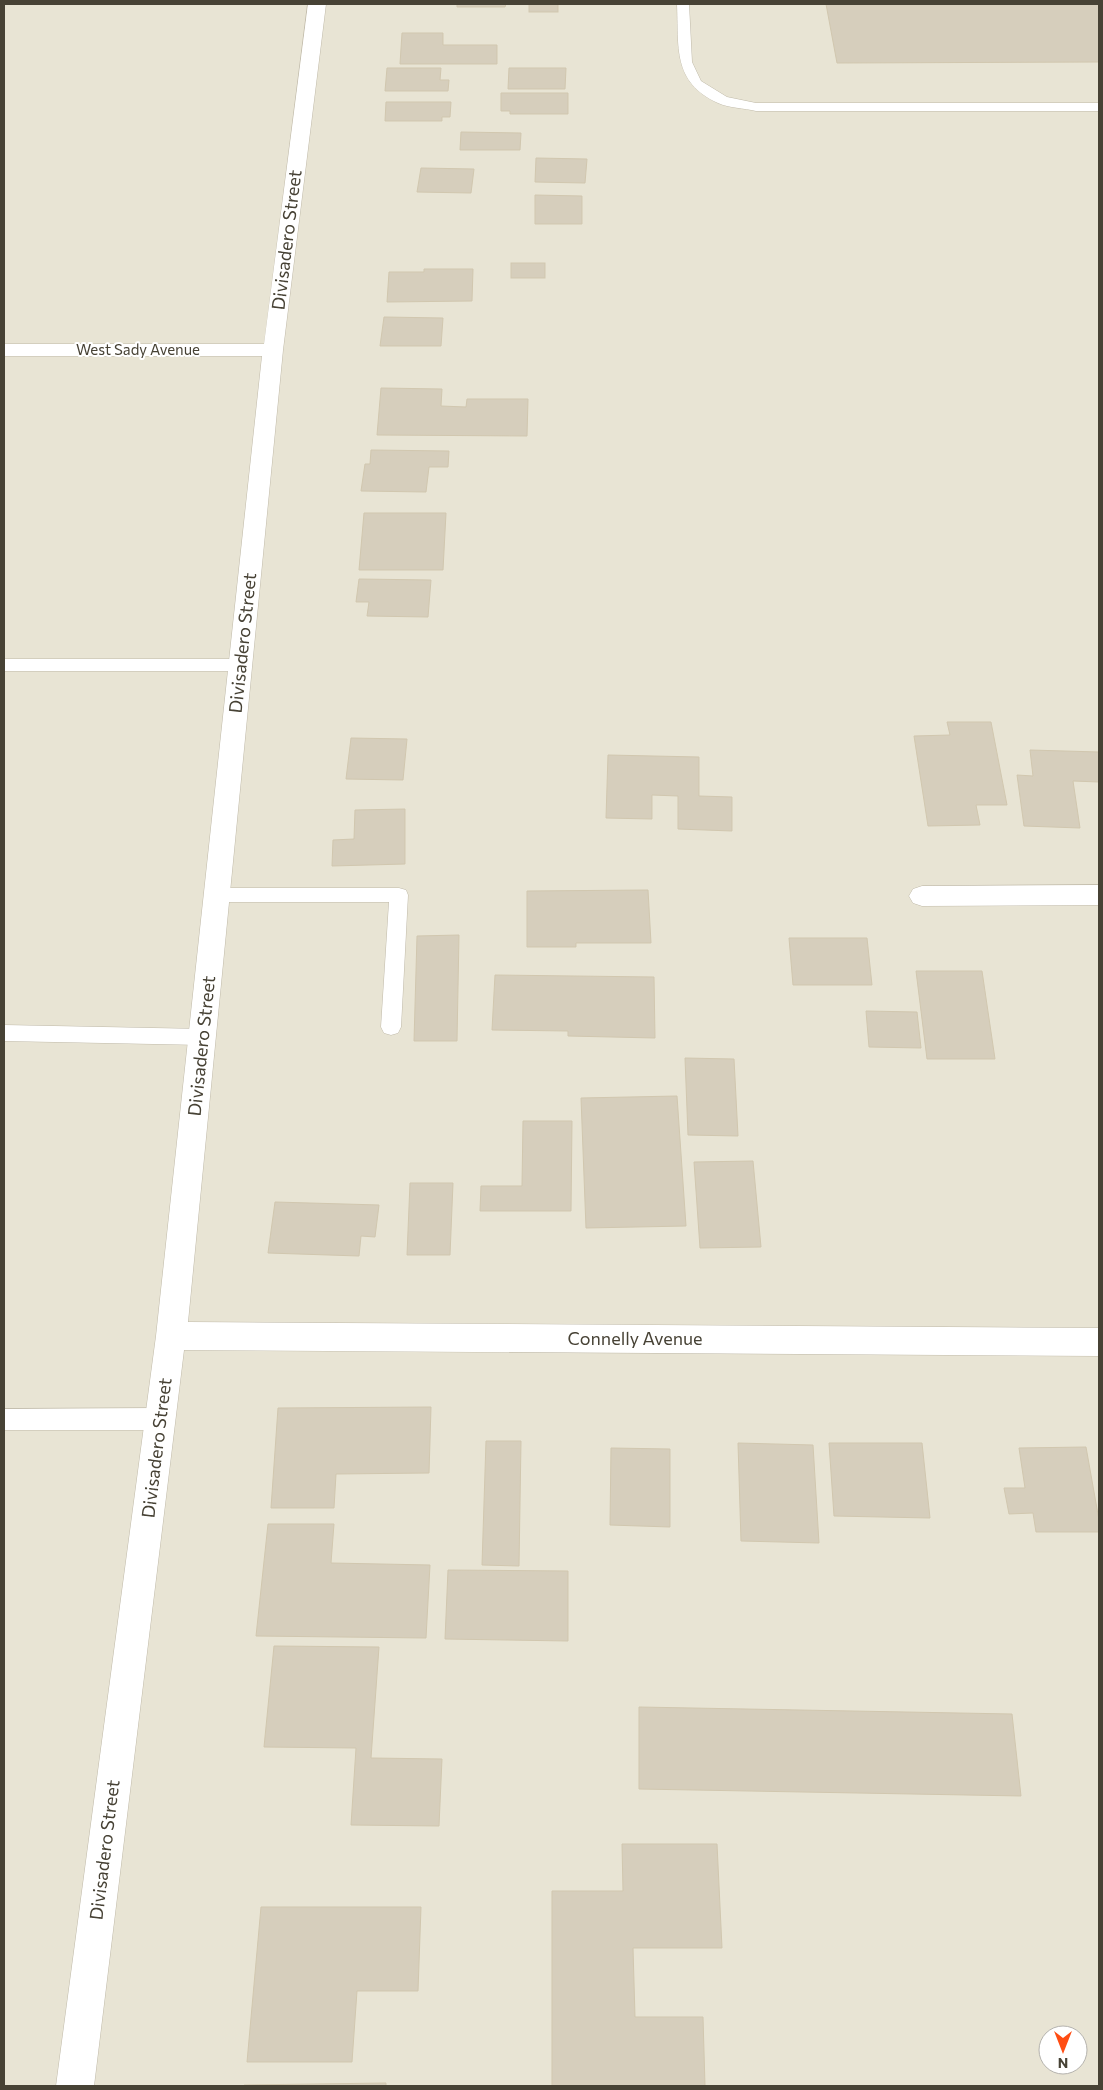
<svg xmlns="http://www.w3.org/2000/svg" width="1103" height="2090" font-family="Commissioner,sans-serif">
	<rect width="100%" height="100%" fill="#f4f1e7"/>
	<path fill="#e8e4d4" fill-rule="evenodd" d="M4,4H1099V2086H4ZM1048,2035H1078V2065H1048Z"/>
	<g fill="#d6cebc" stroke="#d1c7af">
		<path d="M457,4H506L505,7H457Z"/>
		<rect x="529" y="4" width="29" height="8"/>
		<path d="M826,4H1099V62L837,63Z"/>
		<path d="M402,33H443V45H497V64H400Z"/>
		<path d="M387,68H441L440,80H449L448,91H385Z"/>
		<path d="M509,68H566L565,89H508Z"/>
		<path d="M501,93H568V114H510V111H501Z"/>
		<path d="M386,102H451L450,117H442V121H385Z"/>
		<path d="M461,132L521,133L520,150H460Z"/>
		<path d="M536,158L587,159L585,183L535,182Z"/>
		<path d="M421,168L474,169L471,193L417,192Z"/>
		<path d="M535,195L582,196V224H535Z"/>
		<rect x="511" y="263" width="34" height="15"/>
		<path d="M424,269H473L472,301L387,302L389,272H424Z"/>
		<path d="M384,317L443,318L441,346H380Z"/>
		<path d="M381,388L442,389L441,406L466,407L467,399H528L527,436L377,435Z"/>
		<path d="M371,450L449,451L448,467H429L426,492L361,491L365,464H370Z"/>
		<path d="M364,513H446L443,570H359Z"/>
		<path d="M359,579L431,580L428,617L367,616L369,602H356Z"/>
		<path d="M947,722H991L1007,805H976L980,825L928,826L914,736L950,735Z"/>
		<path d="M351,738L407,739L403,780L346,779Z"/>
		<path d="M1030,750L1099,752V782L1073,781L1080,828L1024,826L1017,775L1033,776Z"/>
		<path d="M608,755L699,757V796L732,797V831L678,829V796L652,795V819L606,818Z"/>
		<path d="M405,809V864L332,866L333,840L354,839L355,810Z"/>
		<path d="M648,890L651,943H576V947H527V891Z"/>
		<path d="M459,935L457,1041H414L417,936Z"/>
		<path d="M789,938H867L872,985H793Z"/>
		<path d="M916,971H982L995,1059H927Z"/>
		<path d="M495,975L654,977L655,1038L568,1036V1031L492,1030Z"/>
		<path d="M866,1011L917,1012L921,1048L869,1047Z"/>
		<path d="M685,1058L734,1059L738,1136L688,1135Z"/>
		<path d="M677,1096L686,1226L586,1228L581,1098Z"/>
		<path d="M523,1121H572L571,1211H480L481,1186H522Z"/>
		<path d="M753,1161L761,1247L700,1248L694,1162Z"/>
		<path d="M410,1183H453L450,1255H407Z"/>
		<path d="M275,1202L379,1205L375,1237L361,1236L359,1256L268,1253Z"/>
		<path d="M431,1407L429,1473L336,1474L334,1508H271L278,1408Z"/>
		<path d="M486,1441H521L519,1566L482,1565Z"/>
		<path d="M738,1443L813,1445L819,1543L741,1541Z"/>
		<path d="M829,1443H922L930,1518L834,1516Z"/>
		<path d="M1086,1447L1099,1520V1532H1036L1033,1513L1009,1514L1004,1488H1025L1019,1448Z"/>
		<path d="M611,1448L670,1449V1527L610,1525Z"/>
		<path d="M268,1524H334L331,1563L430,1565L426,1638L256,1636Z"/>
		<path d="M448,1570L568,1571V1641L445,1639Z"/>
		<path d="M274,1646L379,1647L371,1758L442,1759L439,1826L351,1825L356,1748L264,1747Z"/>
		<path d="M639,1707L1012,1714L1021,1796L639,1789Z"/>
		<path d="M622,1844H717L722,1948H633L635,2017H703L705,2086H552V1891H623Z"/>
		<path d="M261,1907H421L418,1991H357L352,2062H247Z"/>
		<path d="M386,2083V2086H244V2085Z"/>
	</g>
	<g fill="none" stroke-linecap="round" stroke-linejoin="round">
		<g stroke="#c0baa9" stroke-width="1">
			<g id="service">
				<path d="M677,4H689L692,62L701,81L727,97L756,103H1099V111H756C744,108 729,108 718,103C672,82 679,47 677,4Z"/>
				<path d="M4,659H241L247,661L250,665L247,669L241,671H4Z"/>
				<path d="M217,888H399L406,890L408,895L401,1027L398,1033L391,1035L384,1033L381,1027L389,902H217L210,900L208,895L210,890Z"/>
				<path d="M4,1025L203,1029L210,1031L213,1037L210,1043L203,1045L4,1041Z"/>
				<path d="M161,1408L169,1412L172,1419L169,1426L161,1430H4V1409Z"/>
			</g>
		</g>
		<g stroke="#c0baa9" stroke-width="1">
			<g id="minor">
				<path d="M308,4H326L283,350L188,1322L1099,1328V1356L184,1350L94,2086H56L156,1336L262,356H4V344H264Z"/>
				<path d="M1099,885V905L922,906L913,903L909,896L913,889L922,886Z"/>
			</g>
		</g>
		<use href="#service" fill="#fff" fill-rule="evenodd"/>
		<use href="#minor" fill="#fff" fill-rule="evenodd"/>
	</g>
	<g text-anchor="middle" stroke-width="4" stroke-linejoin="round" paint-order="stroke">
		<g font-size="15" fill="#474235" stroke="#fff">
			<text x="138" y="355">West Sady Avenue</text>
		</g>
		<g font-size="18" fill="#474235" stroke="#fff">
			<text transform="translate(287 240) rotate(-83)" y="6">Divisadero Street</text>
			<text transform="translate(243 643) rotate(-84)" y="6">Divisadero Street</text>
			<text transform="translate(202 1046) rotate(-84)" y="6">Divisadero Street</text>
			<text x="635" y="1345">Connelly Avenue</text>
			<text transform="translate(157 1448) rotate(-83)" y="6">Divisadero Street</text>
			<text transform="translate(105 1850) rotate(-83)" y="6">Divisadero Street</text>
		</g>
	</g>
	<rect width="1103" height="2090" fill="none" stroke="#474235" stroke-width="10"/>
	<g transform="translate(1063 2050) rotate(180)"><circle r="24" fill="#ffffff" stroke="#b5b3ae"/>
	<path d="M0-4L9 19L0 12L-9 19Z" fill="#ff4d13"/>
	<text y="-8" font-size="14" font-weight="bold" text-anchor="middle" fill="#474235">N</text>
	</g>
</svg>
